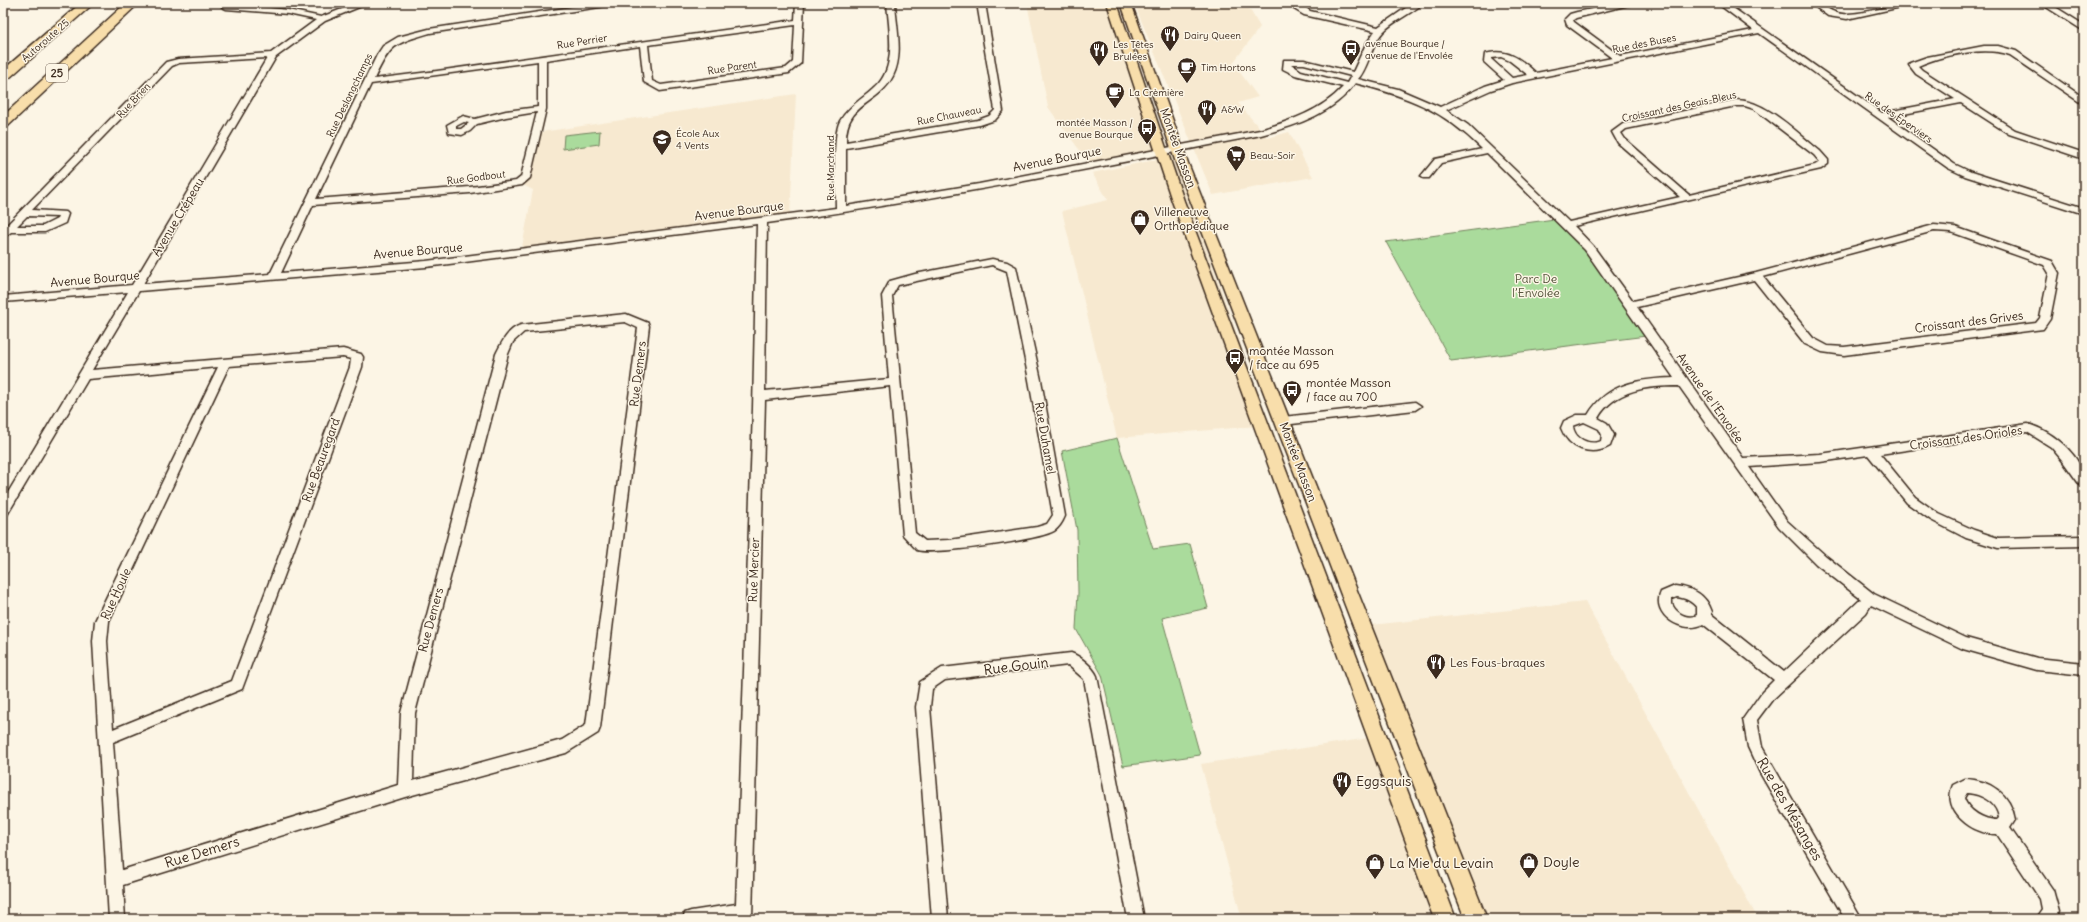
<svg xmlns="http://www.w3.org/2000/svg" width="2087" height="922" font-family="Delius,sans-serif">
	<rect width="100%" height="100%" fill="#fcf5e5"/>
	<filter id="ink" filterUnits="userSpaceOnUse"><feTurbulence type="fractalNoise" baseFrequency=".025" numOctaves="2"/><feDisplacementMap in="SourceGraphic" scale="8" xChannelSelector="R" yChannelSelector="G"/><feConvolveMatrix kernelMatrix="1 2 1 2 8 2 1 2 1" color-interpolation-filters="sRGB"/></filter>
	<g filter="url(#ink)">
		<g fill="#f7e9d0">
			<path d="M1027,3H1106L1167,149L1089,163L1048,107Z"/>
			<path d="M1134,3H1246L1260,27L1233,63L1258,97L1238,103L1268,138L1289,132L1313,177L1213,195Z"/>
			<path d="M796,94L790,217L521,252L533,190L519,183L525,178L535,133Z"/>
			<path d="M1174,156L1269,425L1117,438L1062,211L1108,200L1092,173Z"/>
			<path d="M1585,602L1758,919H1476L1362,626Z"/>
			<path d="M1382,736L1431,919H1242L1201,764Z"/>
		</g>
		<g fill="#aadb9c" stroke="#72825d">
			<path d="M600,131L599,144L563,149L564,135Z"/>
			<path d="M1562,218L1654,335L1451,361L1386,242Z"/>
			<path d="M1117,438L1153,549L1190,544L1208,608L1162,618L1200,755L1123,766L1102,675L1076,629L1078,593L1077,530L1062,451Z"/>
		</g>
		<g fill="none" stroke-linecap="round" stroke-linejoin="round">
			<g stroke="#3b2a1e" stroke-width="3">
				<g id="minor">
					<path d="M223,3L288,10L321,17L358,3H369L325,21L276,57L143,284L270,274L377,55L383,46L398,37L429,29L598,3H617L613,5L430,33C393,44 391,44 374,79L437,71L795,20L796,3H804L801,63L789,73L660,91L644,82L640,46L546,60V109L530,178L522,185L470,193L313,205L281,273L426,261L836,208C836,187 832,136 840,121C848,107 862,99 873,89C898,69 889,31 887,3H895C896,25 904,55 893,76C879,105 845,102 846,142L978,120L989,116L995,110L977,3H985L1003,111L995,120L980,125L846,148V206L979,184L1260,130C1290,121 1321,111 1343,87L1295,75L1283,69L1284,60H1304L1353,72L1366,44L1375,31L1304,15L1294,9L1291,3H1299L1310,11L1378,27L1413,3H1423C1412,14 1394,20 1383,32C1371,45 1368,69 1358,79L1398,89L1440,107L1485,86L1504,80L1484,62L1485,54C1507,48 1521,59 1536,73L1612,58L1567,25L1565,19L1570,14L1577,12L1622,3H1637L1576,18L1573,20L1574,22L1620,56L1753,30L1717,3H1726L1882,113L1955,99L1916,74L1909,65L1910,63L1927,57L1984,46H1998L2016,51L2084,98V105L2010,55C1985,46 1943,55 1918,66L1922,70L2015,130L2084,153V159L2009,134L1961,103L1888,117L1954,164L1971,172L2084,208V214L1965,176L1948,168L1759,33L1512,83L1491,90L1446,110L1468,125L1569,222L1680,197L1618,143L1612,132L1623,124L1736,100C1766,100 1797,133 1820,151L1828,160V164L1821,169L1574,226L1593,246L1633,301L1756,273L1934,225L1955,227L2052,261L2059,273L2050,319L2043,329L1844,355L1822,352L1805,344L1754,280L1637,307L1743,458L1820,454L2028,424C2051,431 2073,449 2083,471C2085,475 2084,482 2084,487L2080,485L2062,460L2051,447L2027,432L1880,454L1915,497L1939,514L1974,530L1998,538L2084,536V546L1998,548L1966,538L1931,520L1907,503L1868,455L1820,462L1749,467L1787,521L1826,556L1874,594L1966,638L2037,658L2084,663V675L2037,670L1963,649L1871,605L1866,613L1772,700L1757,720L1762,747L1862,919H1845L1760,773L1748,747L1743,719L1762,692L1774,680L1703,624C1684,635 1650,615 1661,592L1675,586C1693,588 1706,594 1712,612L1711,614L1784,672L1861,599L1816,564L1779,527L1679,386C1648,386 1615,389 1598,418L1607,423L1614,435L1610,446C1591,457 1569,449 1561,428L1564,421L1577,415H1588C1607,383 1639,379 1674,378L1585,250L1487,153L1441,163L1429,178H1423L1421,176L1435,159L1482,149C1442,109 1409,97 1355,83C1335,113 1295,126 1261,135C1097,167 933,201 767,223L765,391L889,379L882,296L890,281L915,274L992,259L1007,262L1016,267L1041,380L1065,516C1063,521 1059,528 1054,531C1039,540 934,555 917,550L903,535L890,386L765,400L752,919H683L685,913L691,911L736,904L753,409L757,224L426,267L139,291L92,370L343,349L361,354L363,357L362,367L242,689L113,742L122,870L398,785L401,713L496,354C502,342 508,329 521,325L626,314L648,323L649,326L600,728L598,733L566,753L405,797L123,885L125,919H109L93,641L95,621L218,367L88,379L7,515L3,517V501L128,292L3,302V296L132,285L267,58L179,63L172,66L32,210L66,212L68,214L65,223L45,232H11L3,238V229L166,62L178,59L271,53L316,20L288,14L226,9L222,7ZM795,25L793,62L786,68L661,85L652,81L648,45ZM1501,57L1510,61L1528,75L1512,78L1491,59L1492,58ZM538,61V107L506,111L475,119L463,116L447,125L449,133L462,135L470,131L477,124L506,117L537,112L521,177L516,181L470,187L316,199L371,84ZM1291,64H1304L1351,76L1347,83L1301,71ZM1736,106H1745L1754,109L1814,155L1820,162L1815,165L1689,195L1625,139L1621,133L1626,129ZM464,122L469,123L461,129H456V126ZM27,216L58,217L57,219L43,226H17ZM1934,231L1951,232L2044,265L2049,273L2040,318L2036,323L1844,347L1828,346L1813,338L1763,277ZM992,265L1007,271L1029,380L1053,515L1047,524L1037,527L949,540L925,541L915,533L892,296L898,285ZM625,322L638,328L586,725L562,740L413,781L415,713L508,354L513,342L524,332ZM343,357L351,359L350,367L232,681L113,729L107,641L109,621L229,366ZM1584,422L1599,429L1602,435L1601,441C1590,446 1574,439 1573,426ZM1677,597C1685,598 1692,601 1697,608V615C1687,620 1676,613 1672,604V599Z"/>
					<path d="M1810,3C1826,3 1832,16 1848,14C1872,13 1894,3 1919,3L1847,19L1828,16Z"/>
					<path d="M2040,3H2049L2084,25V31Z"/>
					<path d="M1415,402L1421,406L1415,410L1283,425L1277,421L1283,417Z"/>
					<path d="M1071,653C1080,656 1093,667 1097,676L1144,919H1128L1084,679L1068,665L945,680L932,689L930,707L948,919H932L916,707L920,682L942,668Z"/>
					<path d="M1965,779C1990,780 2011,794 2015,820L2010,828L2053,890L2059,912L2055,919H2035L2042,909L2040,899L1997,834C1973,835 1941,811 1953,785ZM1967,793C1981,794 1997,802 1999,818L1997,820C1984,820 1968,811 1964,798Z"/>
				</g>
			</g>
			<g stroke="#3b2a1e" stroke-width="3">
				<g id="major">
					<path d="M1107,3H1117L1184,201L1456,919H1434L1172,201Z"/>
					<path d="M1121,3H1131L1188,163L1487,919H1465L1176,163Z"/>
				</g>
			</g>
			<g stroke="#3b2a1e" stroke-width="3">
				<g id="highway">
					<path d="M81,3H94L7,80L3,81V70Z"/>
					<path d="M126,3H139L8,126L3,127V116Z"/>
				</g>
			</g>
			<use href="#minor" fill="#fcf5e5" fill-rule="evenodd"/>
			<use href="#major" fill="#f8deab" fill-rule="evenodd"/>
			<use href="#highway" fill="#f8deab" fill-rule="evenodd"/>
		</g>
	</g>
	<defs>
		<g id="restaurant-pin" transform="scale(1)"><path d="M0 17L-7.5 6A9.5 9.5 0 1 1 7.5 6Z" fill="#3b2a1e" stroke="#fcf5e5"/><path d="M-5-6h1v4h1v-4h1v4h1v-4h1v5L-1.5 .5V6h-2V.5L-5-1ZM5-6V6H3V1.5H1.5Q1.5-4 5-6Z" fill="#fff"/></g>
		<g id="bus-pin" transform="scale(1)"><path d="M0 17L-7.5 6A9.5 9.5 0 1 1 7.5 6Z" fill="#3b2a1e" stroke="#fcf5e5"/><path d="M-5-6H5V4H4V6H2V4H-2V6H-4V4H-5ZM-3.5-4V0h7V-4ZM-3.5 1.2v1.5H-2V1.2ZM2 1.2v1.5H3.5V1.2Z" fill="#fff"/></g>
		<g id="cafe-pin" transform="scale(1)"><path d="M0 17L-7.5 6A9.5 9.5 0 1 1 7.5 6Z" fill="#3b2a1e" stroke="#fcf5e5"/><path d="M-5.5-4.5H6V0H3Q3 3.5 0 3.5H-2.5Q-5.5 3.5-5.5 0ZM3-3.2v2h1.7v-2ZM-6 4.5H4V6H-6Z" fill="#fff"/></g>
		<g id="school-pin" transform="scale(1)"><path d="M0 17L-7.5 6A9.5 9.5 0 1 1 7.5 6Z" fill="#3b2a1e" stroke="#fcf5e5"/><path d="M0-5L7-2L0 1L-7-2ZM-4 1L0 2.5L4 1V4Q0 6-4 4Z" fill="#fff"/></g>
		<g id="supermarket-pin" transform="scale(1)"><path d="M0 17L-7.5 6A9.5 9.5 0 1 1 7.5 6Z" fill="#3b2a1e" stroke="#fcf5e5"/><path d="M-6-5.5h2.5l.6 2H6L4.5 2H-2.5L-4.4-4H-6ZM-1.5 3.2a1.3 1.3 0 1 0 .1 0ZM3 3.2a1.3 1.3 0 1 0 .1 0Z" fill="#fff"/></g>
		<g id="shop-pin" transform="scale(1)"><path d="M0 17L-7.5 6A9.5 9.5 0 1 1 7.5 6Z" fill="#3b2a1e" stroke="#fcf5e5"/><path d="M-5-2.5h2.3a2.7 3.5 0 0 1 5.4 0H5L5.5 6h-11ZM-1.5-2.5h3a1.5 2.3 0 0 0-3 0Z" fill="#fff"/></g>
	</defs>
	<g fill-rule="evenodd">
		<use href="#restaurant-pin" x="1170" y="35"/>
		<use href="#bus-pin" x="1351" y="49"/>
		<use href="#restaurant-pin" x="1099" y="50"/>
		<use href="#cafe-pin" x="1187" y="67"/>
		<use href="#cafe-pin" x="1115" y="92"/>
		<use href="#restaurant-pin" x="1207" y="109"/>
		<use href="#bus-pin" x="1147" y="128"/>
		<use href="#school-pin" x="662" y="139"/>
		<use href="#supermarket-pin" x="1236" y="155"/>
		<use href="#shop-pin" x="1140" y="219"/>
		<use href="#bus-pin" x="1235" y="358"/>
		<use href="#bus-pin" x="1292" y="390"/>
		<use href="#restaurant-pin" x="1436" y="663"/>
		<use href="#restaurant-pin" x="1342" y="781"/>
		<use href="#shop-pin" x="1529" y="862"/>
		<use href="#shop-pin" x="1375" y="863"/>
	</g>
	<g text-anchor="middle" stroke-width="3" stroke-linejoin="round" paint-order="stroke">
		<g font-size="10" fill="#3b2a1e" stroke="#fcf5e5" text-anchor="start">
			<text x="1184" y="39">Dairy Queen</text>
			<text x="1365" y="47">avenue Bourque /<tspan x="1365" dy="12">avenue de l'Envolée</tspan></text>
			<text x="1113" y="48">Les Têtes<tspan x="1113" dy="12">Brulées</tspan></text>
			<text x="1201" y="71">Tim Hortons</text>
			<text x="1129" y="96">La Crèmière</text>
			<text x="1221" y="113">A&amp;W</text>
			<text x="1133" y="126" text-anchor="end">montée Masson /<tspan x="1133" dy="12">avenue Bourque</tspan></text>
			<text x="676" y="137">École Aux<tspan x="676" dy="12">4 Vents</tspan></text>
			<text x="1250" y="159">Beau-Soir</text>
		</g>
		<g font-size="10" fill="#3b2a1e" stroke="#fcf5e5">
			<text transform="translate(45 40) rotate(-41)" y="4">Autoroute 25</text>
			<text transform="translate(582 41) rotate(-9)" y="4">Rue Perrier</text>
			<text transform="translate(1644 43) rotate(-11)" y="4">Rue des Buses</text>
			<text transform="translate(732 67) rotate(-8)" y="4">Rue Parent</text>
			<text transform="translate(349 95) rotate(-64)" y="4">Rue Deslongchamps</text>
			<text transform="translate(133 100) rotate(-47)" y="4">Rue Brien</text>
			<text transform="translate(1679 106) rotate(-12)" y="4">Croissant des Geais-Bleus</text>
			<text transform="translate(949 115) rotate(-11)" y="4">Rue Chauveau</text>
			<text transform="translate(1899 117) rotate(35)" y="4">Rue des Éperviers</text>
			<text transform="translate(830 168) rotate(-90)" y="4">Rue Marchand</text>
			<text transform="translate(476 177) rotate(-7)" y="4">Rue Godbout</text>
		</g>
		<rect fill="#fcf5e5" stroke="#75675a" stroke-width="1" x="46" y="64" width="22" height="18" rx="3"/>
		<g font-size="11" font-weight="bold" fill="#3b2a1e">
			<text x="57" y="77">25</text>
		</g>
		<g font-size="12" fill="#3b2a1e" stroke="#fcf5e5">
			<text transform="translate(1178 148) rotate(70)" y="4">Montée Masson</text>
			<text transform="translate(1057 159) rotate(-11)" y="4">Avenue Bourque</text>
			<text transform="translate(739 211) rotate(-7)" y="4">Avenue Bourque</text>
			<text transform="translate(178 217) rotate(-59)" y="4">Avenue Crépeau</text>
			<text transform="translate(418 251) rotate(-5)" y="4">Avenue Bourque</text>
			<text transform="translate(95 279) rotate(-5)" y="4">Avenue Bourque</text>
			<text transform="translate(1969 322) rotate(-7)" y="4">Croissant des Grives</text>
			<text transform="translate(638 374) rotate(-83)" y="4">Rue Demers</text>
			<text transform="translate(1710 398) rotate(55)" y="4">Avenue de l'Envolée</text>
			<text transform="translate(1045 438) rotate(80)" y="4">Rue Duhamel</text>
			<text transform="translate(1966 438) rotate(-8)" y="4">Croissant des Orioles</text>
			<text transform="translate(321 460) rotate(-70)" y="4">Rue Beauregard</text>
			<text transform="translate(1298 462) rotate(69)" y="4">Montée Masson</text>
			<text transform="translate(754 570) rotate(-88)" y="4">Rue Mercier</text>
			<text transform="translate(116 594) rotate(-65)" y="4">Rue Houle</text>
			<text transform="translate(431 620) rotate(-75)" y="4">Rue Demers</text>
		</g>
		<g font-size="12" fill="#3b2a1e" stroke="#fcf5e5" text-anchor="start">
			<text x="1154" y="216">Villeneuve<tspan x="1154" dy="14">Orthopédique</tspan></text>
			<text x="1249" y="355">montée Masson<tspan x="1249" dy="14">/ face au 695</tspan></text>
			<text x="1306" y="387">montée Masson<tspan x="1306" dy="14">/ face au 700</tspan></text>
			<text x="1450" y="667">Les Fous-braques</text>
		</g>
		<g font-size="12" fill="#57563e" stroke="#fcf5e5">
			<text x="1536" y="283">Parc De<tspan x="1536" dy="14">l’Envolée</tspan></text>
		</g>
		<g font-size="14" fill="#3b2a1e" stroke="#fcf5e5">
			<text transform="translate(1016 666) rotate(-7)" y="5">Rue Gouin</text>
			<text transform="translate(1790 809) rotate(60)" y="5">Rue des Mésanges</text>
			<text transform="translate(202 852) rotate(-17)" y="5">Rue Demers</text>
		</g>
		<g font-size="14" fill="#3b2a1e" stroke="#fcf5e5" text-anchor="start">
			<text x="1356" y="786">Eggsquis</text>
			<text x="1543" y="867">Doyle</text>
			<text x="1389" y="868">La Mie du Levain</text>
		</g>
	</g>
	<rect width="2087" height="922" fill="none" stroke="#fcf5e5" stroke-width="16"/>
	<rect x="8" y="8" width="2071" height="906" fill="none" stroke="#3b2a1e" stroke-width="1.5" filter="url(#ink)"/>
</svg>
